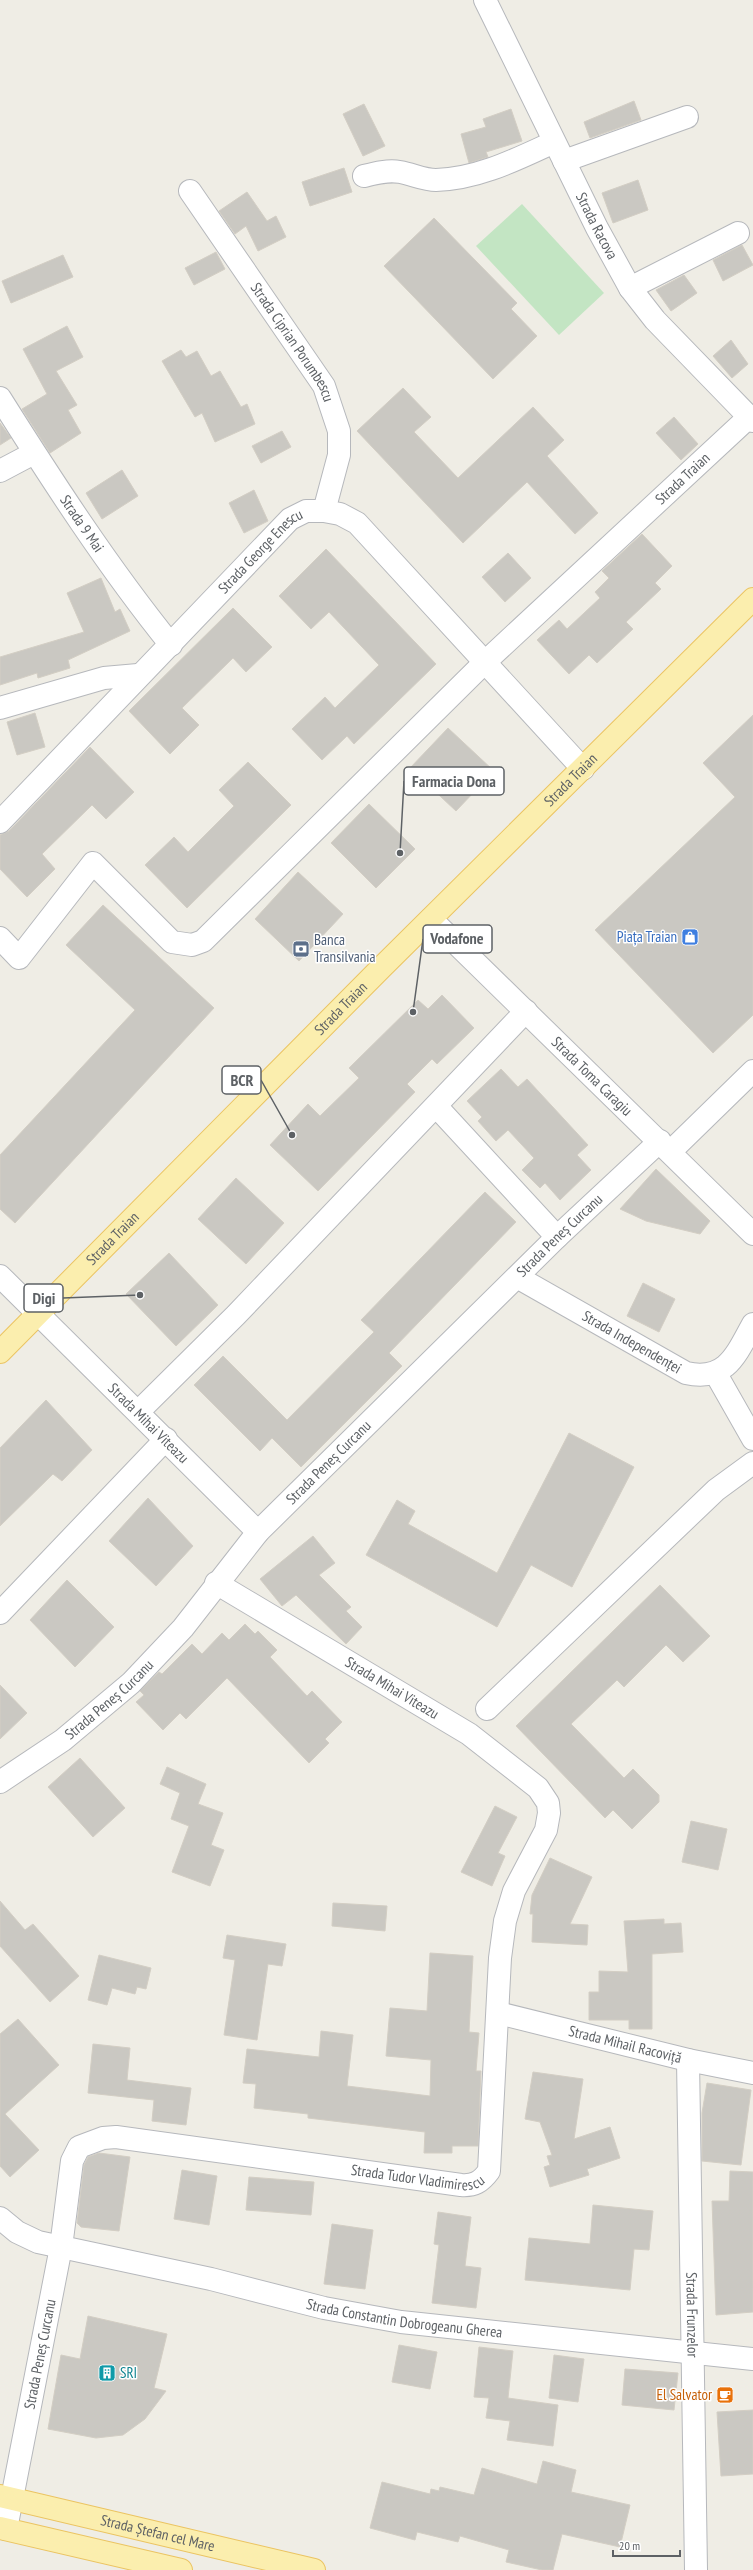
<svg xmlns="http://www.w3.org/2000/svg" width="753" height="2570" font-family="'PT Sans Narrow',sans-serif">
	<rect width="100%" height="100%" fill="#efede5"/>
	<path fill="#c3e5c3" d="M522,204L604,293L559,335L476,246Z"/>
	<g fill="#cac8c2" stroke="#d3cec4">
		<path d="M634,101L641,120L590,138L584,122Z"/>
		<path d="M364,104L385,146L363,156L343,114Z"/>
		<path d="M511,109L522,141L486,152L488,157L469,163L461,134L486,127L483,119Z"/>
		<path d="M344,168L352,192L310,206L302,182Z"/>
		<path d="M638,180L648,210L613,223L602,193Z"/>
		<path d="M247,192L267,221L276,216L286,237L258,251L246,226L235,234L219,211Z"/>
		<path d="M434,218L517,303L511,309L537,336L493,379L384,266Z"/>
		<path d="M742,245L753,265L723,281L713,260Z"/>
		<path d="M216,252L225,269L194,285L185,268Z"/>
		<path d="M63,255L73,277L11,303L2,281Z"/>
		<path d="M684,275L697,293L671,311L656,290Z"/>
		<path d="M67,326L83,357L56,371L77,405L68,410L81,433L50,453L22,409L47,394L23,349Z"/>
		<path d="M731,340L748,364L732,378L713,356Z"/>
		<path d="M181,350L186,357L197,351L211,376L220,371L241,407L247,404L255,424L215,442L202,413L195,417L162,361Z"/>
		<path d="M403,388L431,417L414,432L458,478L533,407L564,440L547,456L598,513L575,534L527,482L463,543L357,431Z"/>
		<path d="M674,417L698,444L681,460L656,433Z"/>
		<path d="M0,423L11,438L0,445Z"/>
		<path d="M282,431L291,447L261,463L252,446Z"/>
		<path d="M122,470L138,496L102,519L86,493Z"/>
		<path d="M254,490L268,521L244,533L229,503Z"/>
		<path d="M642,534L672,566L655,583L661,589L626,622L633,629L597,663L589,655L569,674L537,640L559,620L567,629L600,598L595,592L609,578L602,571Z"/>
		<path d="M326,549L436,664L354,744L347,736L322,760L292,729L325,697L335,708L379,665L329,612L311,629L279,596Z"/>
		<path d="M508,553L531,578L505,602L482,577Z"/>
		<path d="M101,578L115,612L120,609L130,631L68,660L70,668L38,678L37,673L0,685V657L84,632L67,593Z"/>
		<path d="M233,608L272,647L246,672L233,658L182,708L199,725L170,754L129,711Z"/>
		<path d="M35,713L45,747L17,755L7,722Z"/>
		<path d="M753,715V1015L713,1053L595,930L735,797L703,763Z"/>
		<path d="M448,728L494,771L456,811L410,768Z"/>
		<path d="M90,747L134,792L106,819L92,805L42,854L55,869L27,897L0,869V835L9,831Z"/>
		<path d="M248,762L291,805L187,908L145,865L174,837L188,852L234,806L219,790Z"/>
		<path d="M369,804L415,849L376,888L331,843Z"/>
		<path d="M298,872L343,914L299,961L255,919Z"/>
		<path d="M103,905L214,1008L15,1223L0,1209V1155L135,1010L66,945Z"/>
		<path d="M442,995L474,1028L437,1064L432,1059L407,1084L415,1092L318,1191L270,1145L308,1104L320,1116L359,1078L349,1068L418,1000L428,1009Z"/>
		<path d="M501,1069L518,1087L527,1079L588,1145L577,1155L591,1170L560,1200L545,1183L540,1188L522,1170L534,1158L508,1130L496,1141L478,1121L482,1117L467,1101Z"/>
		<path d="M656,1169L710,1221L700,1234L646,1221L620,1209Z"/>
		<path d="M236,1178L284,1223L246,1264L198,1219Z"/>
		<path d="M485,1192L516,1222L389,1353L402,1366L301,1467L272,1438L260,1451L194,1385L223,1356L287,1420L374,1332L361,1320Z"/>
		<path d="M169,1253L218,1305L176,1346L126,1294Z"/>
		<path d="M643,1283L675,1299L659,1332L627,1316Z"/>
		<path d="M46,1400L92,1450L62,1481L53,1474L0,1526V1448Z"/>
		<path d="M569,1433L634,1467L572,1587L531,1565L497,1627L366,1555L397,1500L415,1511L408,1524L497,1573Z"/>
		<path d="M148,1498L193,1546L156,1586L109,1541Z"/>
		<path d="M313,1536L335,1563L319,1575L351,1607L346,1611L362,1627L346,1644L296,1595L282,1606L260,1579Z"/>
		<path d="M67,1580L114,1627L75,1667L30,1620Z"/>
		<path d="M660,1585L710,1636L683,1662L666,1645L624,1687L617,1680L571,1724L624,1778L633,1769L659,1795V1802L632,1829L613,1810L605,1818L516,1726Z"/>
		<path d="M245,1624L255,1634L258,1631L277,1650L270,1657L307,1696L312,1691L342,1722L325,1739L329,1743L309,1763L227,1678L186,1719L180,1713L163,1730L136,1702L144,1695L140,1691L159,1672L162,1674L192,1644L202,1654L222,1633L229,1640Z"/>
		<path d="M0,1685L27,1713L0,1739Z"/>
		<path d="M80,1758L125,1808L93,1837L48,1787Z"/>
		<path d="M167,1767L206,1784L198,1804L223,1813L211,1845L224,1850L210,1886L172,1872L189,1826L171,1819L180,1793L160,1784Z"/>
		<path d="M495,1806L517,1817L498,1853L505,1856L492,1886L461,1872Z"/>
		<path d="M691,1821L727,1829L718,1870L682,1862Z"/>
		<path d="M550,1858L592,1877L570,1924L588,1925L587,1945L532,1942L533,1914H530L532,1895Z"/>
		<path d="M0,1901L25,1930L33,1924L79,1976L50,2002L0,1946Z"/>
		<path d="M333,1903L387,1906L385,1931L332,1926Z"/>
		<path d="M664,1919V1924L681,1923L683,1952L652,1954V2029H629V2020H589V1992H599V1971L628,1972L624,1921Z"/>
		<path d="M227,1935L286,1944L282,1966L268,1964L257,2040L224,2035L235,1960L223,1958Z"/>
		<path d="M430,1953L473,1956L469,2032L479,2033L476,2071H481L478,2146H452V2153H424L425,2132L308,2118V2114L254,2108L256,2084L243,2083L247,2049L319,2057L321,2031L353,2035L347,2086L430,2096L431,2060L386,2056L390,2008L427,2011Z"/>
		<path d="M99,1955L151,1968L146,1989L137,1987L135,1994L112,1988L107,2005L88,2000Z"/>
		<path d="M18,2019L59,2065L5,2114L39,2150L10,2177L0,2166V2034Z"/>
		<path d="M93,2044L130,2048L127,2080L191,2088L186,2125L152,2121L154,2100L88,2093Z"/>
		<path d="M533,2072L583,2079L574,2139L610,2127L620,2158L587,2169L589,2175L550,2187L544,2167L550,2165L547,2156L552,2155L540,2122L525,2119Z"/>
		<path d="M707,2083L751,2090L741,2165L702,2161V2113Z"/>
		<path d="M99,2153L130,2157L119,2231L81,2227L77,2223L84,2165L88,2157Z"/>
		<path d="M182,2170L217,2176L209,2225L174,2219Z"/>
		<path d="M730,2171L753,2172V2312L716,2315L712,2201H729Z"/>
		<path d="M249,2177L314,2182L311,2215L246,2210Z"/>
		<path d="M593,2205L653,2211L649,2250L634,2249L630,2290L525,2280L529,2238L590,2244Z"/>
		<path d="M438,2212L471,2217L465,2266L481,2268L476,2308L432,2303L439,2245L434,2244Z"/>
		<path d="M332,2224L373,2230L365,2289L324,2284Z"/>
		<path d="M88,2316L167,2334L154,2388L166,2391L145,2419L123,2435L96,2438L48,2429L61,2355L80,2359Z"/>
		<path d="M399,2345L437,2352L430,2389L392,2382Z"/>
		<path d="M479,2347L513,2351L508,2398L558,2405L553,2446L507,2440L510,2421L486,2418L489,2398L474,2397Z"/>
		<path d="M554,2355L584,2359L578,2402L549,2398Z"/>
		<path d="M625,2369L678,2373L674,2410L622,2405Z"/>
		<path d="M753,2410V2474L721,2476L717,2412Z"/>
		<path d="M543,2461L576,2470L571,2492L630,2505L620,2547L562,2534L553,2570H542L506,2562L509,2550L460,2536L458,2542L417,2532L415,2540L370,2528L382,2482L430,2494L431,2489L439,2491L440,2487L474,2495L482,2468L537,2484Z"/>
	</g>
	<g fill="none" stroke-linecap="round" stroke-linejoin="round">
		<g stroke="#b6b8bc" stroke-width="24">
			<g id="street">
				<path id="s1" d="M485,0L597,228L630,288L655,320L753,421"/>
				<path d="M564,161L687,117"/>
				<path d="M364,176C376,173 388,170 400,172C412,174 424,180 436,180C478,179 517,159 554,142"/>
				<path id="s2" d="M190,191L324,386L339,431V455L324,511"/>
				<path d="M630,288L738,233"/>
				<path id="s3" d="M0,398C53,482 108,567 171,645"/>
				<path d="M0,471L34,453"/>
				<path d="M0,708L104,678L138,675"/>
				<path id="s4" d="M0,822L290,519L306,511H324L340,514L357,523L583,769"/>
				<path id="s5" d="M431,919L753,1234"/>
				<path id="s6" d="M0,938L19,958L93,863L172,942L192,945L203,941L484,663L749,417"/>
				<path d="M436,1106L557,1237"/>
				<path d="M671,1151L753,1071"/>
				<path id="s7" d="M0,1276L258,1532"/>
				<path id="s8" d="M517,1277L686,1373C726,1382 736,1355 753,1324"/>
				<path d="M716,1374L753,1439"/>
				<path d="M138,1412L236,1315L526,1011"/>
				<path d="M0,1613L166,1439"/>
				<path d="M487,1709L716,1490L753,1463"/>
				<path id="s9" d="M0,1782L63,1740L131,1683L183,1628L258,1532L557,1237L660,1141"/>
				<path id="s10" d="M498,2013L688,2060L753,2073"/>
				<path id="s11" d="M688,2060L696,2570"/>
				<path id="s12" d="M0,2218L17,2232L38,2242L211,2279L324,2308L401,2322L753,2359"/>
				<path id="s13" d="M6,2529L61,2247L72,2161L79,2147L103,2138L116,2137L461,2185C474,2186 481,2182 489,2171L500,1958L505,1921L514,1891L546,1830L549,1813L548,1803L538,1788L469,1734L216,1583"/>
			</g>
		</g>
		<g stroke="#ebc462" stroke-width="24">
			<g id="primary">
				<path id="s14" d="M0,1352L382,967L753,599"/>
				<path id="s15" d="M0,2496L314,2570"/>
				<path d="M0,2528L181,2570"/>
			</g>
		</g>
		<use href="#street" stroke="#fff" stroke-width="22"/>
		<use href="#primary" stroke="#fbeeae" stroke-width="22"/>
	</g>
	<defs>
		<g id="shop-square" transform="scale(0.9)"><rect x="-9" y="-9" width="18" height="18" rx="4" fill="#3f7fe0" stroke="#fff"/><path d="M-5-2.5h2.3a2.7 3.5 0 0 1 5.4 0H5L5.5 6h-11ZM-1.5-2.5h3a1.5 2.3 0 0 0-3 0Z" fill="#fff"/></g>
		<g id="bank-square" transform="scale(0.9)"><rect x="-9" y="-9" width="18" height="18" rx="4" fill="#5c6f8a" stroke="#fff"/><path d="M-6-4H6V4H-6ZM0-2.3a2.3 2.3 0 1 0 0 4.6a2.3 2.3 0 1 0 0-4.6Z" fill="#fff"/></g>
		<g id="building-square" transform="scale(0.9)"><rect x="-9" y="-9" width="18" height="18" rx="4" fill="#0f9aa8" stroke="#fff"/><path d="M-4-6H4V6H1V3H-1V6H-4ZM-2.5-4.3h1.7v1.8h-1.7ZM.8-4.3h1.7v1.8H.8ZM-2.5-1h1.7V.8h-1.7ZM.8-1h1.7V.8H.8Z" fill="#fff"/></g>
		<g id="cafe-square" transform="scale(0.9)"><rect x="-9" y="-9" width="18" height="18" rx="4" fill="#e8710a" stroke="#fff"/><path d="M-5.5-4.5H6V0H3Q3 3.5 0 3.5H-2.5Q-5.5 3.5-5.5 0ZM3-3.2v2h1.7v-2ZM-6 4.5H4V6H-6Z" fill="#fff"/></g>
	</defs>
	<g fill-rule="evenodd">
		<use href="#shop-square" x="690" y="937"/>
		<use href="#bank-square" x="301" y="949"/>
		<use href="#building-square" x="107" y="2373"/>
		<use href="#cafe-square" x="725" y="2395"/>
	</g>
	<g text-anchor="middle" stroke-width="3" stroke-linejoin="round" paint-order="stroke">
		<g font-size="15" fill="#5d6165" stroke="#fff">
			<text dy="5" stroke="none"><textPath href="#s1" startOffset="252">Strada Racova</textPath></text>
			<text dy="5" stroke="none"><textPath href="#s2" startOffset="183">Strada Ciprian Porumbescu</textPath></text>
			<text dy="5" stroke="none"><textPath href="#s6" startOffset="958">Strada Traian</textPath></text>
			<text dy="5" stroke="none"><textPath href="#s3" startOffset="150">Strada 9 Mai</textPath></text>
			<text dy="5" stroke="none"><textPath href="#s4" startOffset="376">Strada George Enescu</textPath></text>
			<text dy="5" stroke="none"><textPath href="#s14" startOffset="808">Strada Traian</textPath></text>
			<text dy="5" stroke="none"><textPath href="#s14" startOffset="484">Strada Traian</textPath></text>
			<text dy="5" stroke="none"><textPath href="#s5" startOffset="225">Strada Toma Caragiu</textPath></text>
			<text dy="5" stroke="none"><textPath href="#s9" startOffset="785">Strada Peneș Curcanu</textPath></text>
			<text dy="5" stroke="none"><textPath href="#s14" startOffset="160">Strada Traian</textPath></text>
			<text dy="5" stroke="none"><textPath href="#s8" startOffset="132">Strada Independenței</textPath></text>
			<text dy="5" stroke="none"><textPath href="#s7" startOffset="209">Strada Mihai Viteazu</textPath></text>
			<text dy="5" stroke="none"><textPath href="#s9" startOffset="461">Strada Peneș Curcanu</textPath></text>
			<text transform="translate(392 1688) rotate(31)" y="5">Strada Mihai Viteazu</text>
			<text dy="5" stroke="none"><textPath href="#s9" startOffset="137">Strada Peneș Curcanu</textPath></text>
			<text dy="5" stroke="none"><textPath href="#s10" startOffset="131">Strada Mihail Racoviță</textPath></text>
			<text dy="5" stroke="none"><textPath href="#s13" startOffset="733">Strada Tudor Vladimirescu</textPath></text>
			<text dy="5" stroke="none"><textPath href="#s11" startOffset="255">Strada Frunzelor</textPath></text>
			<text dy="5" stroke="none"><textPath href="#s12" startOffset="420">Strada Constantin Dobrogeanu Gherea</textPath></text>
			<text dy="5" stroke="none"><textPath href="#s13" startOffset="178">Strada Peneș Curcanu</textPath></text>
			<text dy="5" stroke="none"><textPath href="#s15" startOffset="162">Strada Ștefan cel Mare</textPath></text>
		</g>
		<g font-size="15" fill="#366cbe" stroke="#fff" text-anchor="end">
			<text x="677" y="942">Piața Traian</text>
		</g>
		<g font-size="15" fill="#4e5e75" stroke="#fff" text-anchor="start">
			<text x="314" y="945">Banca<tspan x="314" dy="17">Transilvania</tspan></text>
		</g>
		<g font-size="15" fill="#0d838f" stroke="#fff" text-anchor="start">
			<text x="120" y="2378">SRI</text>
		</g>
		<g font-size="15" fill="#c56008" stroke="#fff" text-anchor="end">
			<text x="712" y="2400">El Salvator</text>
		</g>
	</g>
	<path fill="none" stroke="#5d6165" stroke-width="1.5" d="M400 853L404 781M413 1012L423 939M292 1135L261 1080M140 1295L63 1298"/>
	<g fill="#5d6165" stroke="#fff" stroke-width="1.5">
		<circle cx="400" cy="853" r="4"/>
		<circle cx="413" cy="1012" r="4"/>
		<circle cx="292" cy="1135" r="4"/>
		<circle cx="140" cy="1295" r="4"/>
	</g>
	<g fill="#fff" stroke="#5d6165" stroke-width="1.5">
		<rect x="404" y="767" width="100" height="28" rx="4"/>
		<rect x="423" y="925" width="69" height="28" rx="4"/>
		<rect x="222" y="1066" width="39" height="28" rx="4"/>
		<rect x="24" y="1284" width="39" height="28" rx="4"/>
	</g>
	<g font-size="16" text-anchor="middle" font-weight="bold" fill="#5d6165">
		<text x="454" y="787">Farmacia Dona</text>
		<text x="457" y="944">Vodafone</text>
		<text x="242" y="1086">BCR</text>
		<text x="44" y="1304">Digi</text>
	</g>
	<path d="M613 2550v6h67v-6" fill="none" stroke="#5d6165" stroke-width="2"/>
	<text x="619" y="2550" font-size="12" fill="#5d6165" stroke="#ffffff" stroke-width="3" paint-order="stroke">20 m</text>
</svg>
